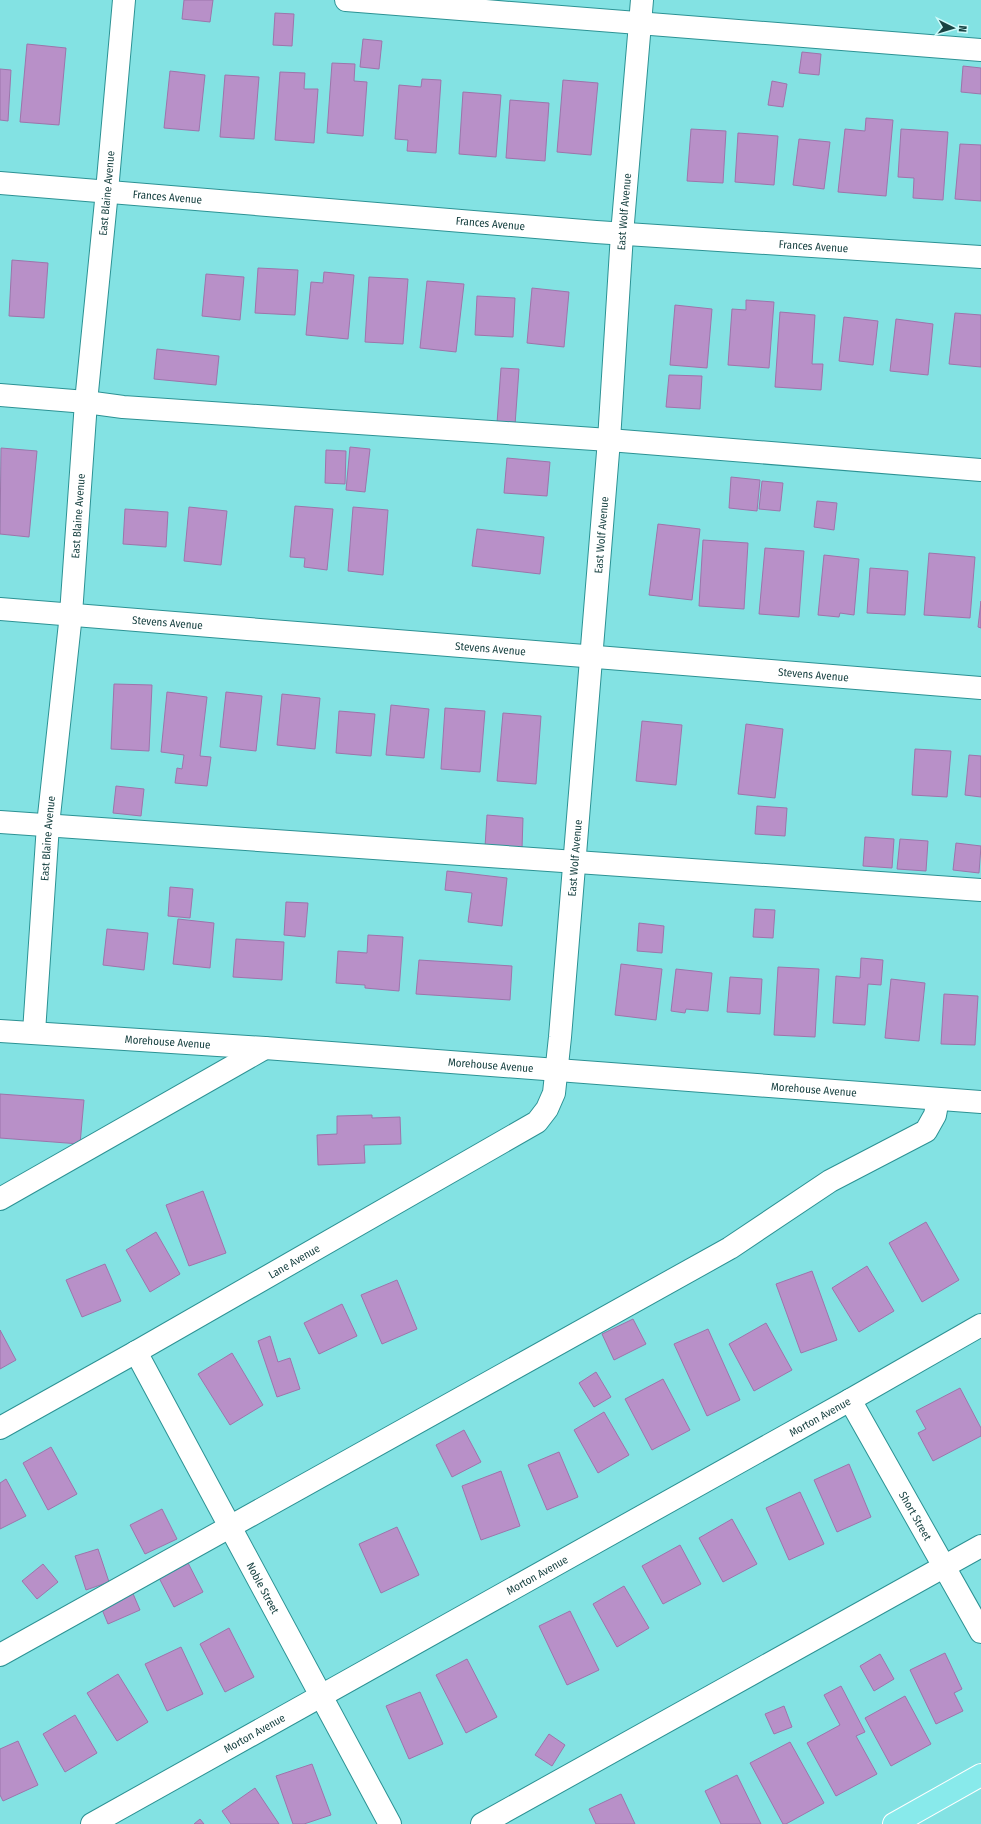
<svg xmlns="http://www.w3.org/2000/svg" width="981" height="1824" font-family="'Fira Sans Condensed',sans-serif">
	<rect width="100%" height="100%" fill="#83e2e3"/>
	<g fill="#b890c8" stroke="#9c75ab">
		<path d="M184,0H213L210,22L182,19Z"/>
		<path d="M275,13L294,14L292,46L273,45Z"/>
		<path d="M363,39L382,41L379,69L360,67Z"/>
		<path d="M27,44L66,48L59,125L20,122Z"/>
		<path d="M802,52L821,54L819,75L799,73Z"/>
		<path d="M332,63L355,64L354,81L367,82L363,136L327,133Z"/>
		<path d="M963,66L981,68V94L961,92Z"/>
		<path d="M0,69L11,70L8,121L0,120Z"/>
		<path d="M170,71L205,75L199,131L164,128Z"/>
		<path d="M280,72L305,73L304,89H318L314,143L275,140Z"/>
		<path d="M225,75L259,77L254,139L220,137Z"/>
		<path d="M422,79L441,80L436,153L407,151L408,140L395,139L399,85L421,87Z"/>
		<path d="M563,80L598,83L591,155L557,152Z"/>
		<path d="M772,81L787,84L783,107L768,105Z"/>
		<path d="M463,92L501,95L496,157L459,154Z"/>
		<path d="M510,100L549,103L545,161L506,158Z"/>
		<path d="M866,118L893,120L886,196L838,192L845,129L865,131Z"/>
		<path d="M691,129L726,131L723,183L687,181Z"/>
		<path d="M901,129L948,132L943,200L913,198L914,178L898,177Z"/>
		<path d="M738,133L778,136L774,185L735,182Z"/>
		<path d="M799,139L830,142L824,189L793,185Z"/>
		<path d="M960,144L981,145V201L955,199Z"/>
		<path d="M12,260L48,263L44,318L9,316Z"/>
		<path d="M258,268L298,270L295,315L255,313Z"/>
		<path d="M324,272L354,275L348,339L306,335L311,282L323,283Z"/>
		<path d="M206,274L244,277L240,320L202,316Z"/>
		<path d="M369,277L408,279L403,344L365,342Z"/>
		<path d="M427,281L464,284L456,352L420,348Z"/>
		<path d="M532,288L569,292L564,347L527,343Z"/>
		<path d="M477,296L515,298L513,337L475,335Z"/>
		<path d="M746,300L774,302L769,368L728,365L732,309L746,310Z"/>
		<path d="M675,305L712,309L707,368L670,365Z"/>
		<path d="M780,312L815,315L812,364H823L821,390L775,387Z"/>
		<path d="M955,313L981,315V367L949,364Z"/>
		<path d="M844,317L878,321L873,365L839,361Z"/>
		<path d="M896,319L933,324L928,375L890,371Z"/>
		<path d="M157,349L219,356L216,385L154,379Z"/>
		<path d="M501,368L519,369L515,425L497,423Z"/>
		<path d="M669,375L702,376L700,409L666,407Z"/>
		<path d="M350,447L370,449L365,492L346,490Z"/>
		<path d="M1,448L37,451L29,537L0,534Z"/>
		<path d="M326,450L346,451L345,484L325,483Z"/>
		<path d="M507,458L550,462L547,496L504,493Z"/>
		<path d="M731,477L760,480L757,511L729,508Z"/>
		<path d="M762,481L783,483L780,511L759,509Z"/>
		<path d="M817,501L837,503L834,530L814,527Z"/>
		<path d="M295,506L333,509L327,570L304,567L305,558L290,557Z"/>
		<path d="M189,507L227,511L221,565L184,561Z"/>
		<path d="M353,507L388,510L383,575L348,571Z"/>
		<path d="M125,509L168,512L166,547L123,544Z"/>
		<path d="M658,524L700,529L692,600L649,595Z"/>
		<path d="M477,529L544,537L540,574L472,566Z"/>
		<path d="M703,540L748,543L744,609L699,606Z"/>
		<path d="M765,548L804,551L799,617L759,614Z"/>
		<path d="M929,553L975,557L970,618L924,615Z"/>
		<path d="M824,555L859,559L854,615L840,613L839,617L818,615Z"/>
		<path d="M870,568L908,571L905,615L867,613Z"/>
		<path d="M981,601V628L978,627Z"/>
		<path d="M114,684L152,685L149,751L111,749Z"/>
		<path d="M167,692L207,697L200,756L211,757L207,786L175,783L177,768L182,769L184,755L161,752Z"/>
		<path d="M226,692L262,696L256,751L220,747Z"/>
		<path d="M282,694L320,698L315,749L277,745Z"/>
		<path d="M391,705L429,709L424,758L386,755Z"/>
		<path d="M445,708L485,711L480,772L441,769Z"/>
		<path d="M339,711L375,714L371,756L336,753Z"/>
		<path d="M503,713L541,716L536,784L497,781Z"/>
		<path d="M642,721L682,725L676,785L636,781Z"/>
		<path d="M746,724L783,729L775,798L738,794Z"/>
		<path d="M915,749L951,751L947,797L912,795Z"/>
		<path d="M969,755L981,756V797L965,795Z"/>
		<path d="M116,786L144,789L141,816L113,813Z"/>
		<path d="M757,806L787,808L785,836L755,834Z"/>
		<path d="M487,815L523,818L522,849L485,847Z"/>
		<path d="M865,837L894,839L892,868L863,866Z"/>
		<path d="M900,839L928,841L926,871L897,869Z"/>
		<path d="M956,843L981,846L979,873L953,870Z"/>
		<path d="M447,871L507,878L502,926L468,922L472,893L445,890Z"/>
		<path d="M170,887L193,889L190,918L168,916Z"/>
		<path d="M286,902L308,903L305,937L284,935Z"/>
		<path d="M755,909L775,910L773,938L753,937Z"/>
		<path d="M178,919L214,923L210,968L173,964Z"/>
		<path d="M639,923L664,926L662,953L637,951Z"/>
		<path d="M107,929L148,933L144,970L103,965Z"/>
		<path d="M368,935L403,937L399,991L365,988V985L336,983L338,951L367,953Z"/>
		<path d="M236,939L284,942L282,980L233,977Z"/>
		<path d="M861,958L883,960L881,985L868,984L865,1025L833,1023L836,976L860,978Z"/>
		<path d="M419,960L512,966L510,1000L416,994Z"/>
		<path d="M621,964L662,969L656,1020L615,1015Z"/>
		<path d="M778,967L819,969L815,1037L774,1035Z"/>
		<path d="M676,969L712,973L708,1011L686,1009L685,1013L671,1011Z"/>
		<path d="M730,977L762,979L760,1014L727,1012Z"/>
		<path d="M891,979L925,983L919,1041L885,1038Z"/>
		<path d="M944,994L978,996L975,1045L941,1044Z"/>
		<path d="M0,1094L84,1100L80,1144L0,1138Z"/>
		<path d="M372,1115V1118L400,1117L401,1144L364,1145L365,1163L318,1165L317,1135L337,1134V1116Z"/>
		<path d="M203,1191L226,1253L189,1266L166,1205Z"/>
		<path d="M926,1222L959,1280L922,1302L889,1243Z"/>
		<path d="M156,1232L180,1274L150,1292L126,1250Z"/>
		<path d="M105,1264L121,1301L82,1317L66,1280Z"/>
		<path d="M867,1266L894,1311L859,1332L832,1288Z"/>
		<path d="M812,1271L837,1340L801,1353L776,1284Z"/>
		<path d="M397,1280L417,1329L382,1344L361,1295Z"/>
		<path d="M342,1304L357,1336L319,1354L304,1323Z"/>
		<path d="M633,1319L646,1344L614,1360L602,1334Z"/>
		<path d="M766,1323L792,1370L754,1391L729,1344Z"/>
		<path d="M708,1329L740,1400L707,1416L674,1344Z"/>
		<path d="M0,1330L16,1360L0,1369Z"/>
		<path d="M270,1336L278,1362L290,1358L300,1389L277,1397L258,1341Z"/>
		<path d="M232,1353L263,1405L230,1425L198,1374Z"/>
		<path d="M596,1372L611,1397L594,1407L579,1383Z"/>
		<path d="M663,1379L690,1430L652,1450L625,1399Z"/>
		<path d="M960,1388L981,1428V1436L933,1461L918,1433L926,1429L916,1411Z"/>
		<path d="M604,1412L629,1455L598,1473L574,1430Z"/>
		<path d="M464,1430L481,1462L452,1477L436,1445Z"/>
		<path d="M51,1447L77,1494L48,1510L23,1463Z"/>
		<path d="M559,1452L578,1497L547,1510L528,1465Z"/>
		<path d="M849,1464L871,1517L837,1532L814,1480Z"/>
		<path d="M501,1471L520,1526L481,1540L462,1486Z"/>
		<path d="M6,1479L26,1516L0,1529V1483Z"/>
		<path d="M800,1492L824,1544L789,1560L766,1508Z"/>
		<path d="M162,1509L177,1539L145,1554L130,1525Z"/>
		<path d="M732,1519L757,1564L723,1582L699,1538Z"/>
		<path d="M397,1527L419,1575L381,1593L359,1544Z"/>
		<path d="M680,1545L701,1584L663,1604L642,1566Z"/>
		<path d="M98,1549L109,1582L86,1590L75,1556Z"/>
		<path d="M186,1559L203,1592L174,1607L157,1574Z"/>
		<path d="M43,1564L58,1582L37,1599L22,1581Z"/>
		<path d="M624,1586L649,1628L617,1647L593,1604Z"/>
		<path d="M131,1589L140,1610L108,1624L99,1602Z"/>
		<path d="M570,1611L599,1670L567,1685L539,1626Z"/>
		<path d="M229,1628L254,1677L225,1692L200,1644Z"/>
		<path d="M181,1647L203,1694L167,1711L145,1664Z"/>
		<path d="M945,1653L962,1689L954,1693L963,1711L936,1724L910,1670Z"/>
		<path d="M880,1654L894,1679L874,1691L860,1666Z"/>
		<path d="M467,1659L497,1717L466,1733L436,1675Z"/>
		<path d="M118,1674L148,1722L117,1741L87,1693Z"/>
		<path d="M841,1686L865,1732L856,1736L877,1774L836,1796L807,1743L840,1725L824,1695Z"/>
		<path d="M420,1692L443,1744L409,1759L386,1706Z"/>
		<path d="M905,1696L931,1744L891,1766L865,1718Z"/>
		<path d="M784,1706L792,1727L774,1734L765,1714Z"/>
		<path d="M75,1715L97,1753L65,1772L43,1734Z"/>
		<path d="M549,1734L565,1745L552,1766L535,1755Z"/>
		<path d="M18,1741L38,1785L3,1801L0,1795V1749Z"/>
		<path d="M790,1742L824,1803L786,1824H783L750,1763Z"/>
		<path d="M312,1764L331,1815L304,1824H293L276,1776Z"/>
		<path d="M737,1775L761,1824H721L705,1791Z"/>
		<path d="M255,1788L279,1824H231L222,1811Z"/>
		<path d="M621,1794L635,1824H596L589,1809Z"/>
		<path d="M200,1819L204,1824H194Z"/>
	</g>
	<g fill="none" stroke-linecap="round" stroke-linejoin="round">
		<g stroke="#2c9294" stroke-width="24">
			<g id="minor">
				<path d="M346,0L981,50"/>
				<path id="s1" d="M0,183L596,232L981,257"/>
				<path d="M0,395L86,402L123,407L609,440L981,470"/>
				<path id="s2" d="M0,609L981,688"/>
				<path d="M0,822L981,890"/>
				<path id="s3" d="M0,1031L265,1048L981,1102"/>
				<path id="s4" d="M34,1032L48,825L71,614L86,402L107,191L124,0"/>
				<path d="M0,1199L265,1048"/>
				<path id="s5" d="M136,1352L390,1824"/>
				<path id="s6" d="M850,1400L981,1632"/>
				<path id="s7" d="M0,1428L136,1352L537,1122L547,1109L554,1093L560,1037L609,440L622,234L642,0"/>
				<path d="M0,1655L730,1248L830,1181L926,1131L935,1115L938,1099"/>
				<path id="s8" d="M92,1824L850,1400L981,1325"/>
				<path d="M482,1824L981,1546"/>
			</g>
		</g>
		<g stroke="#fff" stroke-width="24">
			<path id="major" d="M894,1824L981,1775"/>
		</g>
		<use href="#minor" stroke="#fff" stroke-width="22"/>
		<use href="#major" stroke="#88eaeb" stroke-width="22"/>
	</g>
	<g text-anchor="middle" stroke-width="3.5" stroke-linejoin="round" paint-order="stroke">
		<g font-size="11" fill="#194242" stroke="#cefafa">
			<text dy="4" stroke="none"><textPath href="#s4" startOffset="842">East Blaine Avenue</textPath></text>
			<text dy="4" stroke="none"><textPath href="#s1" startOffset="168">Frances Avenue</textPath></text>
			<text dy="4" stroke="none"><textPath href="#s7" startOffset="1536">East Wolf Avenue</textPath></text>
			<text dy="4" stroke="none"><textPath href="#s1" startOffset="492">Frances Avenue</textPath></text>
			<text dy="4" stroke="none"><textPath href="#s1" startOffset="816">Frances Avenue</textPath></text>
			<text dy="4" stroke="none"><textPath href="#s4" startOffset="518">East Blaine Avenue</textPath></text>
			<text dy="4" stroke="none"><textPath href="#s7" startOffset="1212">East Wolf Avenue</textPath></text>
			<text dy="4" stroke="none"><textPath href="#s2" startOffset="168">Stevens Avenue</textPath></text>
			<text dy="4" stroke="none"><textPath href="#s2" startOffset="492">Stevens Avenue</textPath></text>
			<text dy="4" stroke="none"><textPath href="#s2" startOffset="816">Stevens Avenue</textPath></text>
			<text dy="4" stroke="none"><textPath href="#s4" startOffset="194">East Blaine Avenue</textPath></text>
			<text dy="4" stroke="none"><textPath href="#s7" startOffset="888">East Wolf Avenue</textPath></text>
			<text dy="4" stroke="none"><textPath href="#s3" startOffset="168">Morehouse Avenue</textPath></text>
			<text dy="4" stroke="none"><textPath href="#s3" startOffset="492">Morehouse Avenue</textPath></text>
			<text dy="4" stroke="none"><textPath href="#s3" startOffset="816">Morehouse Avenue</textPath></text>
			<text dy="4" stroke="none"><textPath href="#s7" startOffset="338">Lane Avenue</textPath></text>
			<text dy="4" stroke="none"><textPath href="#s8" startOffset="834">Morton Avenue</textPath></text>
			<text dy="4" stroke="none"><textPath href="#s6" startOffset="133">Short Street</textPath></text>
			<text dy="4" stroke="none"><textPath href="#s8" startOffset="510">Morton Avenue</textPath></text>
			<text dy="4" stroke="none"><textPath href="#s5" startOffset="268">Noble Street</textPath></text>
			<text dy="4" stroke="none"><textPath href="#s8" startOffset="186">Morton Avenue</textPath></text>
		</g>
	</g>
	<g transform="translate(953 28) rotate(95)" stroke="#cefafa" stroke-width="3" paint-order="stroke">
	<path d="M0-3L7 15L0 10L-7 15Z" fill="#194242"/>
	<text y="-6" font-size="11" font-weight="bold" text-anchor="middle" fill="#194242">N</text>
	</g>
</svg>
